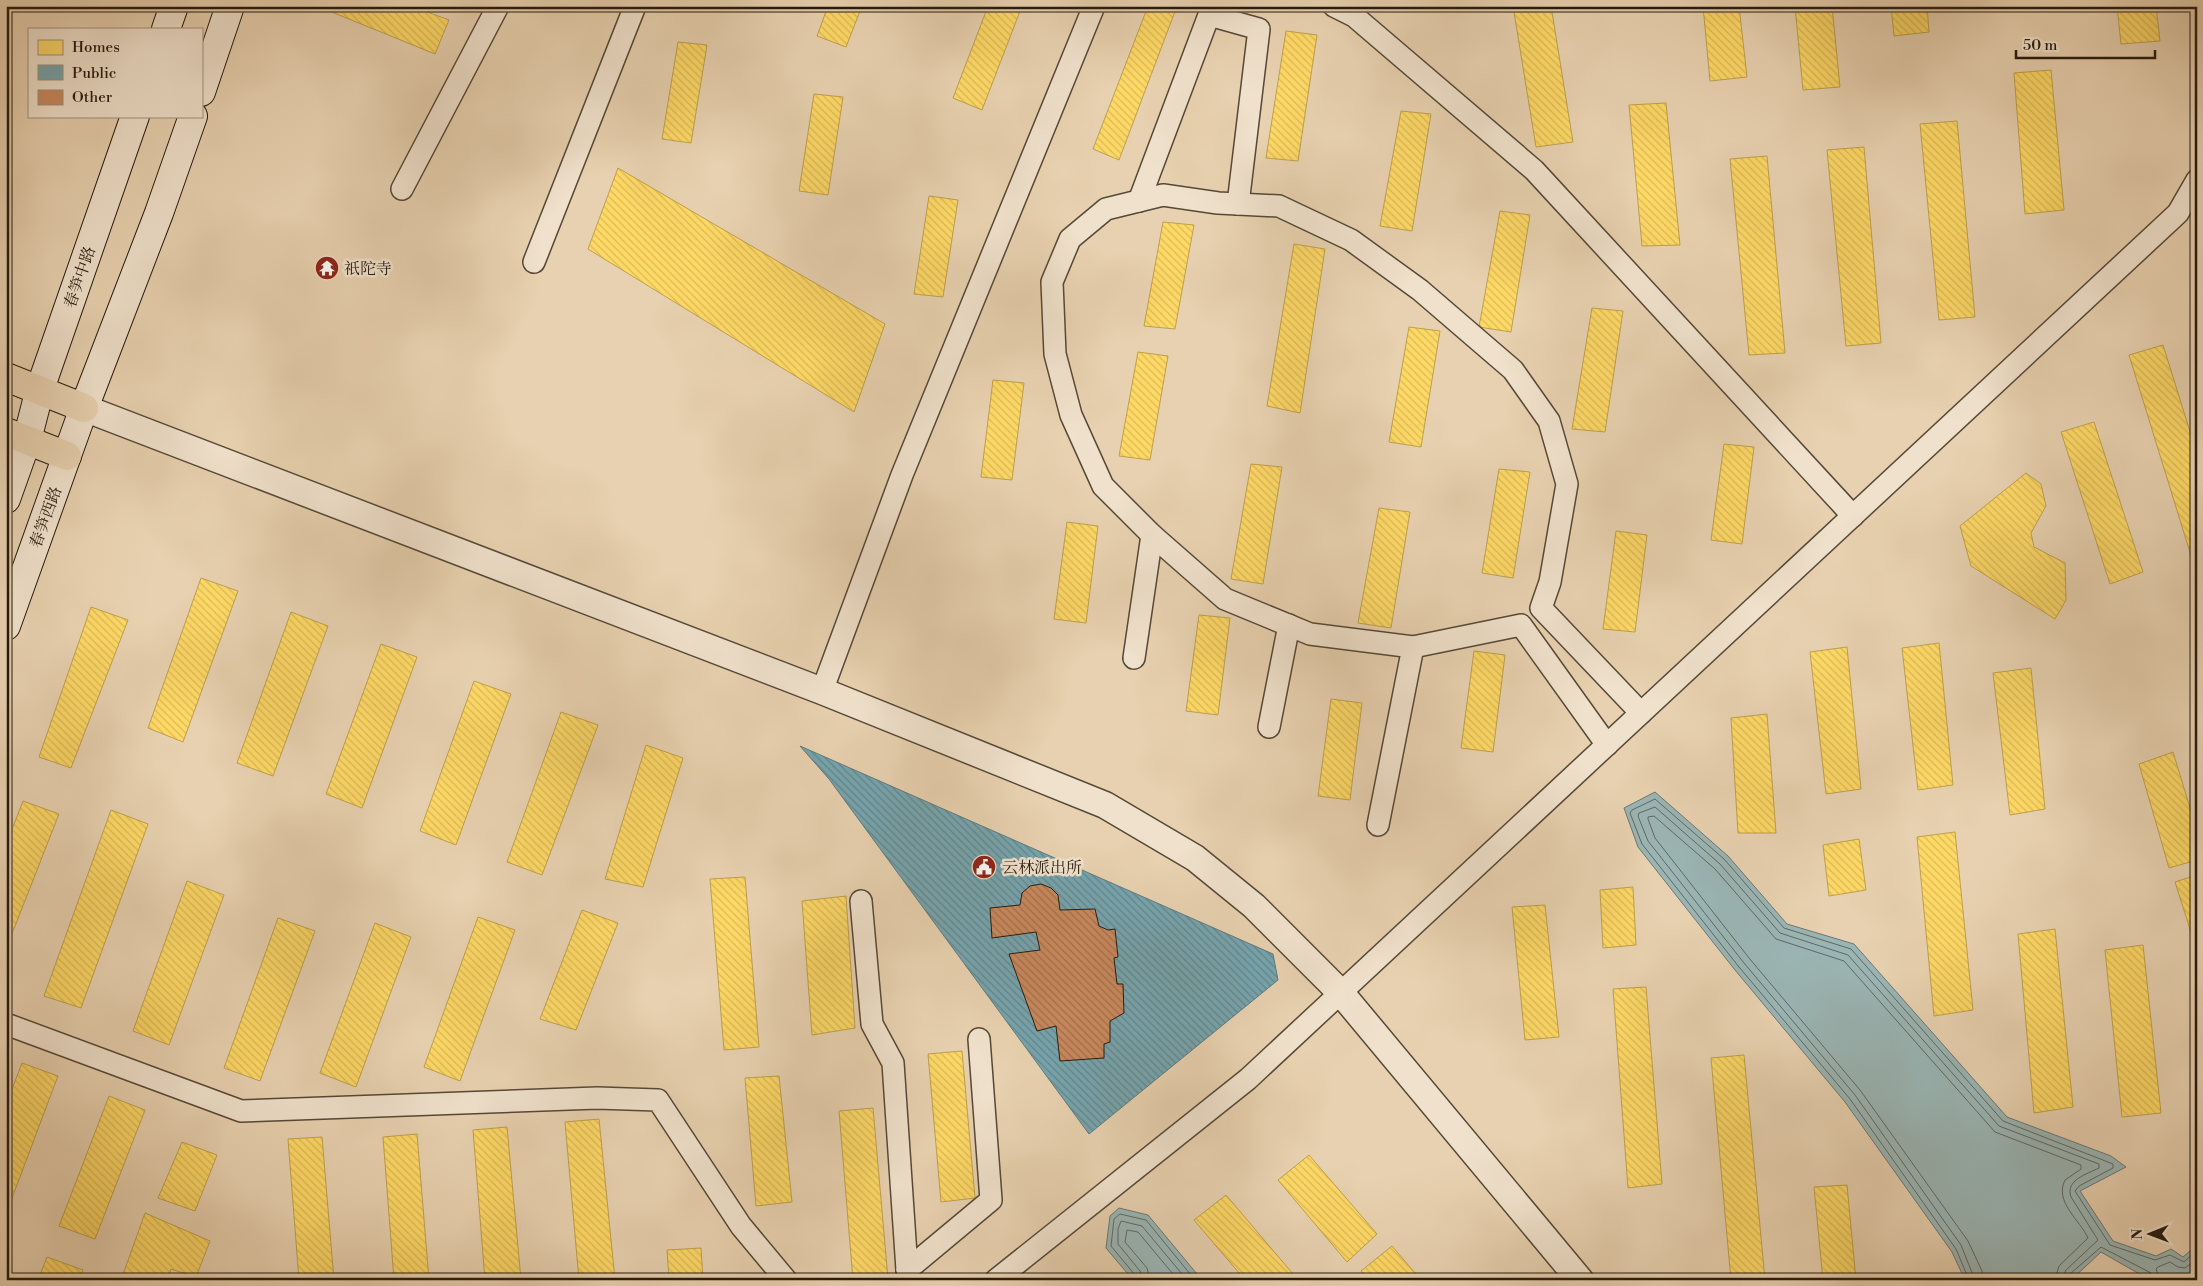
<svg xmlns="http://www.w3.org/2000/svg" width="2203" height="1286" font-family="'Libre Bodoni','Noto Serif SC',serif">
	<defs>
		<pattern id="homes-back-hatch" width="6" height="6" patternUnits="userSpaceOnUse" patternTransform="scale(1.25)"><rect width="6" height="6" fill="#ffd966"/><path d="M-1 5l2 2M0 0l6 6M5-1l2 2" fill="none" stroke="#daba57"/></pattern>
		<pattern id="public-back-hatch" width="6" height="6" patternUnits="userSpaceOnUse" patternTransform="scale(1.25)"><rect width="6" height="6" fill="#76a5af"/><path d="M-1 5l2 2M0 0l6 6M5-1l2 2" fill="none" stroke="#61868d"/></pattern>
		<pattern id="building-back-hatch" width="6" height="6" patternUnits="userSpaceOnUse" patternTransform="scale(1.25)"><rect width="6" height="6" fill="#c9895e"/><path d="M-1 5l2 2M0 0l6 6M5-1l2 2" fill="none" stroke="#a36f4c"/></pattern>
	</defs>
	<rect width="100%" height="100%" fill="#e8d1b0"/>
	<filter id="stains"><feTurbulence type="fractalNoise" baseFrequency=".004" numOctaves="4"/><feColorMatrix values="0 0 0 0 .2 0 0 0 0 .09 0 0 0 0 .02 0 0 0 .5 -.17"/></filter>
	<radialGradient id="worn" r=".72"><stop offset=".6" stop-color="#630" stop-opacity="0"/><stop offset="1" stop-color="#630" stop-opacity=".3"/></radialGradient>
	<g fill="#9ab5b4" stroke="#6c7772">
		<path d="M1655,792L1728,856L1787,924L1854,944L2007,1117L2111,1156L2126,1167L2080,1191L2113,1241L2156,1256L2171,1249L2183,1257L2197,1245V1280H2150L2101,1252L2071,1280H1965L1952,1252L1845,1102L1735,970L1638,847L1624,808Z"/>
		<path d="M1119,1208L1148,1215L1202,1280H1133L1106,1248L1110,1216Z"/>
	</g>
	<g fill="url(#homes-back-hatch)" stroke="#bea04c">
		<path d="M317,6H411L449,20L435,54Z"/>
		<path d="M828,6H862L846,47L817,36Z"/>
		<path d="M988,6H1022L982,110L953,98Z"/>
		<path d="M1148,6H1177L1119,160L1093,149Z"/>
		<path d="M1513,6H1551L1573,142L1536,147Z"/>
		<path d="M1703,6H1739L1747,77L1710,81Z"/>
		<path d="M1795,6H1832L1840,87L1803,90Z"/>
		<path d="M1891,6H1927L1929,32L1894,36Z"/>
		<path d="M2117,6H2156L2160,41L2121,44Z"/>
		<path d="M1286,31L1317,35L1298,161L1266,158Z"/>
		<path d="M678,42L707,45L691,143L662,139Z"/>
		<path d="M2051,70L2064,210L2025,214L2014,73Z"/>
		<path d="M814,94L843,97L828,195L799,191Z"/>
		<path d="M1666,103L1680,245L1642,246L1629,105Z"/>
		<path d="M1401,111L1431,114L1412,231L1380,226Z"/>
		<path d="M1957,121L1975,317L1939,320L1920,124Z"/>
		<path d="M1864,147L1881,343L1846,346L1827,150Z"/>
		<path d="M1767,156L1785,353L1749,355L1730,159Z"/>
		<path d="M618,168L885,324L854,412L588,249Z"/>
		<path d="M929,196L958,200L943,297L914,294Z"/>
		<path d="M1500,211L1530,215L1511,332L1479,327Z"/>
		<path d="M1163,222L1194,225L1175,329L1144,326Z"/>
		<path d="M1294,244L1325,249L1300,413L1267,406Z"/>
		<path d="M1592,308L1623,311L1605,432L1572,429Z"/>
		<path d="M1409,327L1440,331L1421,447L1389,442Z"/>
		<path d="M2163,345L2197,454V558L2192,559L2129,355Z"/>
		<path d="M1138,352L1168,356L1150,460L1119,456Z"/>
		<path d="M993,380L1024,383L1012,480L981,477Z"/>
		<path d="M2094,422L2143,572L2110,584L2061,432Z"/>
		<path d="M1724,444L1754,447L1742,544L1711,540Z"/>
		<path d="M1251,464L1282,467L1263,584L1231,579Z"/>
		<path d="M1499,469L1530,472L1513,578L1482,573Z"/>
		<path d="M2026,473L2041,484L2046,506L2031,533L2034,547L2065,563L2066,600L2055,619L1971,566L1960,526Z"/>
		<path d="M1379,508L1410,512L1391,628L1358,623Z"/>
		<path d="M1067,522L1098,526L1086,623L1054,619Z"/>
		<path d="M1616,531L1647,535L1635,632L1603,629Z"/>
		<path d="M201,578L238,591L183,742L148,728Z"/>
		<path d="M91,607L128,620L71,768L39,757Z"/>
		<path d="M291,612L328,626L273,776L237,763Z"/>
		<path d="M1199,615L1230,618L1218,715L1186,711Z"/>
		<path d="M1939,643L1953,785L1918,790L1902,648Z"/>
		<path d="M381,644L417,657L362,808L326,794Z"/>
		<path d="M1847,647L1861,789L1826,794L1810,652Z"/>
		<path d="M1474,651L1505,655L1493,752L1461,748Z"/>
		<path d="M2031,668L2045,809L2010,815L1993,673Z"/>
		<path d="M474,681L511,694L456,845L420,831Z"/>
		<path d="M1331,699L1362,703L1350,800L1318,796Z"/>
		<path d="M561,712L598,725L542,875L507,862Z"/>
		<path d="M1767,714L1776,833H1738L1731,718Z"/>
		<path d="M646,745L683,758L643,887L605,879Z"/>
		<path d="M2173,752L2197,831V860L2169,868L2139,764Z"/>
		<path d="M23,801L59,814L6,949V845Z"/>
		<path d="M111,810L148,824L81,1008L44,996Z"/>
		<path d="M1955,832L1973,1010L1934,1016L1917,837Z"/>
		<path d="M1859,839L1866,890L1829,896L1823,845Z"/>
		<path d="M2197,875V951L2175,882Z"/>
		<path d="M745,877L759,1047L724,1050L710,879Z"/>
		<path d="M187,881L224,895L169,1045L133,1031Z"/>
		<path d="M1633,887L1636,945L1603,948L1600,890Z"/>
		<path d="M846,896L855,1028L812,1035L802,901Z"/>
		<path d="M1545,905L1559,1037L1525,1040L1512,907Z"/>
		<path d="M582,910L618,923L576,1030L540,1019Z"/>
		<path d="M478,917L515,930L460,1081L424,1067Z"/>
		<path d="M278,918L315,931L260,1081L224,1068Z"/>
		<path d="M375,923L411,937L356,1087L320,1073Z"/>
		<path d="M2055,929L2073,1107L2034,1113L2018,934Z"/>
		<path d="M2143,945L2161,1113L2122,1117L2105,950Z"/>
		<path d="M1646,987L1662,1184L1628,1188L1613,989Z"/>
		<path d="M962,1051L975,1198L941,1202L928,1054Z"/>
		<path d="M1744,1055L1765,1280H1731L1711,1058Z"/>
		<path d="M22,1063L58,1076L9,1206L6,1205V1105Z"/>
		<path d="M779,1076L792,1202L756,1206L745,1078Z"/>
		<path d="M109,1096L145,1110L95,1239L59,1226Z"/>
		<path d="M873,1108L888,1279L853,1280L839,1111Z"/>
		<path d="M599,1119L615,1280H579L565,1122Z"/>
		<path d="M507,1127L521,1280H485L473,1130Z"/>
		<path d="M417,1134L429,1280H394L383,1137Z"/>
		<path d="M322,1137L334,1280H299L288,1139Z"/>
		<path d="M182,1142L217,1155L195,1211L158,1198Z"/>
		<path d="M1309,1155L1377,1234L1347,1262L1278,1180Z"/>
		<path d="M1847,1185L1856,1280H1823L1814,1187Z"/>
		<path d="M1226,1195L1293,1274L1287,1280H1245L1194,1220Z"/>
		<path d="M145,1213L210,1241L196,1277L171,1269L167,1280H121Z"/>
		<path d="M1392,1246L1421,1280H1368L1361,1271Z"/>
		<path d="M701,1248L703,1280H669L667,1250Z"/>
		<path d="M47,1257L83,1270L79,1280H38Z"/>
	</g>
	<path fill="url(#public-back-hatch)" stroke="#5e7b7f" d="M800,746L1273,954L1278,980L1089,1134L829,779Z"/>
	<g fill="none" stroke-linecap="round" stroke-linejoin="round">
		<g stroke="#606862" stroke-width="1">
			<path d="M1136,1280L1135,1275L1111,1246L1114,1219L1120,1214L1146,1220L1195,1280"/>
			<path d="M1142,1280L1140,1271L1118,1244V1229L1121,1221L1142,1226L1187,1280"/>
			<path d="M1150,1280L1147,1268L1125,1242L1127,1230L1138,1232L1178,1280"/>
			<path d="M1969,1280L1956,1249L1850,1099L1739,967L1642,844L1630,813L1632,810L1655,799L1724,859L1784,928L1851,949L2003,1121L2113,1164V1168L2079,1186L2075,1191L2110,1245L2155,1260L2170,1255L2184,1262L2197,1250"/>
			<path d="M1975,1280L1961,1245L1855,1095L1744,963L1648,841L1638,816L1639,813L1655,807L1720,864L1780,933L1848,955L1999,1126L2099,1164V1168C2087,1174 2065,1180 2071,1197L2098,1240L2066,1270L2062,1280"/>
			<path d="M1983,1280L1982,1271L1968,1241L1860,1090L1749,958L1655,838L1648,819V817L1654,816L1715,869L1776,939L1844,961L1995,1132L2081,1165V1169L2065,1180C2054,1202 2080,1220 2088,1238L2059,1266L2055,1280"/>
			<path d="M2068,1280L2070,1274L2101,1247L2151,1273L2153,1280"/>
			<path d="M2160,1280L2156,1269L2158,1267L2170,1262L2178,1267L2185,1268L2197,1259"/>
		</g>
	</g>
	<path fill="url(#building-back-hatch)" stroke="#261a0f" d="M1041,884L1051,888L1058,895L1060,910L1095,909L1099,926L1108,930L1115,929L1118,957L1114,958L1117,984H1123L1124,1013L1110,1021V1042L1104,1044V1058L1060,1061L1056,1026L1037,1031L1009,954L1040,950L1036,932L992,938L990,908L1020,905L1022,893L1030,886Z"/>
	<g fill="none" stroke-linecap="round" stroke-linejoin="round">
		<g stroke="#564837" stroke-width="24">
			<g id="minor">
				<path d="M1334,6L1354,16L1534,170L1853,516"/>
				<path d="M402,189L498,6"/>
				<path d="M1139,201L1209,15L1259,29L1238,204"/>
				<path d="M534,262L635,6"/>
				<path d="M1413,647L1521,625L1607,745"/>
				<path d="M1134,658L1152,535"/>
				<path d="M822,691L902,475L1094,6"/>
				<path d="M1269,727L1289,625"/>
				<path d="M1378,825L1413,647L1310,634L1225,599L1152,535L1103,486L1071,415L1055,354L1052,282L1070,239L1106,209L1163,195L1218,203L1279,206L1351,240L1420,290L1513,370L1549,421L1567,484L1550,582L1541,608L1641,713"/>
				<path d="M861,901L872,1024L893,1063L907,1270"/>
				<path d="M6,1024L241,1111L597,1098L658,1100L741,1226L786,1280"/>
				<path d="M907,1270L991,1200L979,1039"/>
				<path d="M996,1280L1248,1079L2178,213L2197,180"/>
			</g>
		</g>
		<g stroke="#564837" stroke-width="29">
			<path id="tertiary" d="M84,408L822,691L1105,805L1195,858L1254,906L1341,993L1580,1280"/>
		</g>
		<g stroke="#261a0f" stroke-width="30">
			<g id="secondary">
				<path d="M166,29L174,6"/>
				<path d="M201,92L230,6"/>
				<path d="M6,499L27,440L40,389L135,116"/>
				<path d="M6,626L84,408L159,213L193,116"/>
			</g>
		</g>
		<g stroke="#261a0f" stroke-width="30">
			<g id="primary">
				<path d="M6,377L84,408"/>
				<path d="M6,432L67,456"/>
			</g>
		</g>
		<use href="#minor" stroke="#f0e1cc" stroke-width="21"/>
		<use href="#tertiary" stroke="#f0e1cc" stroke-width="26"/>
		<use href="#secondary" stroke="#f0e1cc" stroke-width="28"/>
		<use href="#primary" stroke="#e8d1b0" stroke-width="28"/>
	</g>
	<defs>
		<g id="temple-disc" transform="scale(1.25)"><circle r="9.5" fill="#8f2418" stroke="#f0e1cc"/><path d="M0-6L5-2H3V0L6.5 2.5H4V6H1.5V3h-3V6H-4V2.5H-6.5L-3 0V-2H-5Z" fill="#fff"/></g>
		<g id="civic-disc" transform="scale(1.25)"><circle r="9.5" fill="#8f2418" stroke="#f0e1cc"/><path d="M-.6-6.5H3V-4.5H.6V-3L4-1V1h2V6H-6V1h2V-1L-.6-3ZM-1.2 2.5V6h2.4V2.5Z" fill="#fff"/></g>
	</defs>
	<g fill-rule="evenodd">
		<use href="#temple-disc" x="327" y="268"/>
		<use href="#civic-disc" x="984" y="867"/>
	</g>
	<g text-anchor="middle" stroke-width="5" stroke-linejoin="round" paint-order="stroke">
		<g font-size="16" fill="#261a0f" stroke="#f0e1cc" text-anchor="start">
			<text x="344" y="274">祇陀寺</text>
			<text x="1002" y="873">云林派出所</text>
		</g>
		<g font-size="16" fill="#261a0f" stroke="#f0e1cc">
			<text transform="translate(79 277) rotate(-71)" y="6">春笋中路</text>
			<text transform="translate(45 517) rotate(-70)" y="6">春笋西路</text>
		</g>
	</g>
	<rect width="2203" height="1286" fill="none" stroke="#e8d1b0" stroke-width="25"/>
	<rect x="8" y="8" width="2188" height="1271" fill="none" stroke="#261a0f" stroke-width="2.5"/>
	<rect x="12" y="12" width="2178" height="1261" fill="none" stroke="#261a0f"/>
	<rect x="28" y="28" width="175" height="90" fill="#f0e1cc" stroke="#9f9180"/>
	<rect x="38" y="40" width="25" height="15" fill="#ffd966" stroke="#9f9180"/>
	<text x="72" y="52" font-size="15" fill="#261a0f">Homes</text>
	<rect x="38" y="65" width="25" height="15" fill="#76a5af" stroke="#9f9180"/>
	<text x="72" y="78" font-size="15" fill="#261a0f">Public</text>
	<rect x="38" y="90" width="25" height="15" fill="#c9895e" stroke="#9f9180"/>
	<text x="72" y="102" font-size="15" fill="#261a0f">Other</text>
	<g transform="translate(2150 1234) rotate(269)" stroke="#f0e1cc" stroke-width="4" paint-order="stroke">
	<path d="M0-4L9 19L0 12L-9 19Z" fill="#261a0f"/>
	<text y="-8" font-size="14" font-weight="bold" text-anchor="middle" fill="#261a0f">N</text>
	</g>
	<path d="M2016 50v8h139v-8" fill="none" stroke="#261a0f" stroke-width="2.5"/>
	<text x="2023" y="50" font-size="15" fill="#261a0f" stroke="#f0e1cc" stroke-width="4" paint-order="stroke">50 m</text>
	<rect width="100%" height="100%" filter="url(#stains)"/>
	<rect width="100%" height="100%" fill="url(#worn)"/>
</svg>
